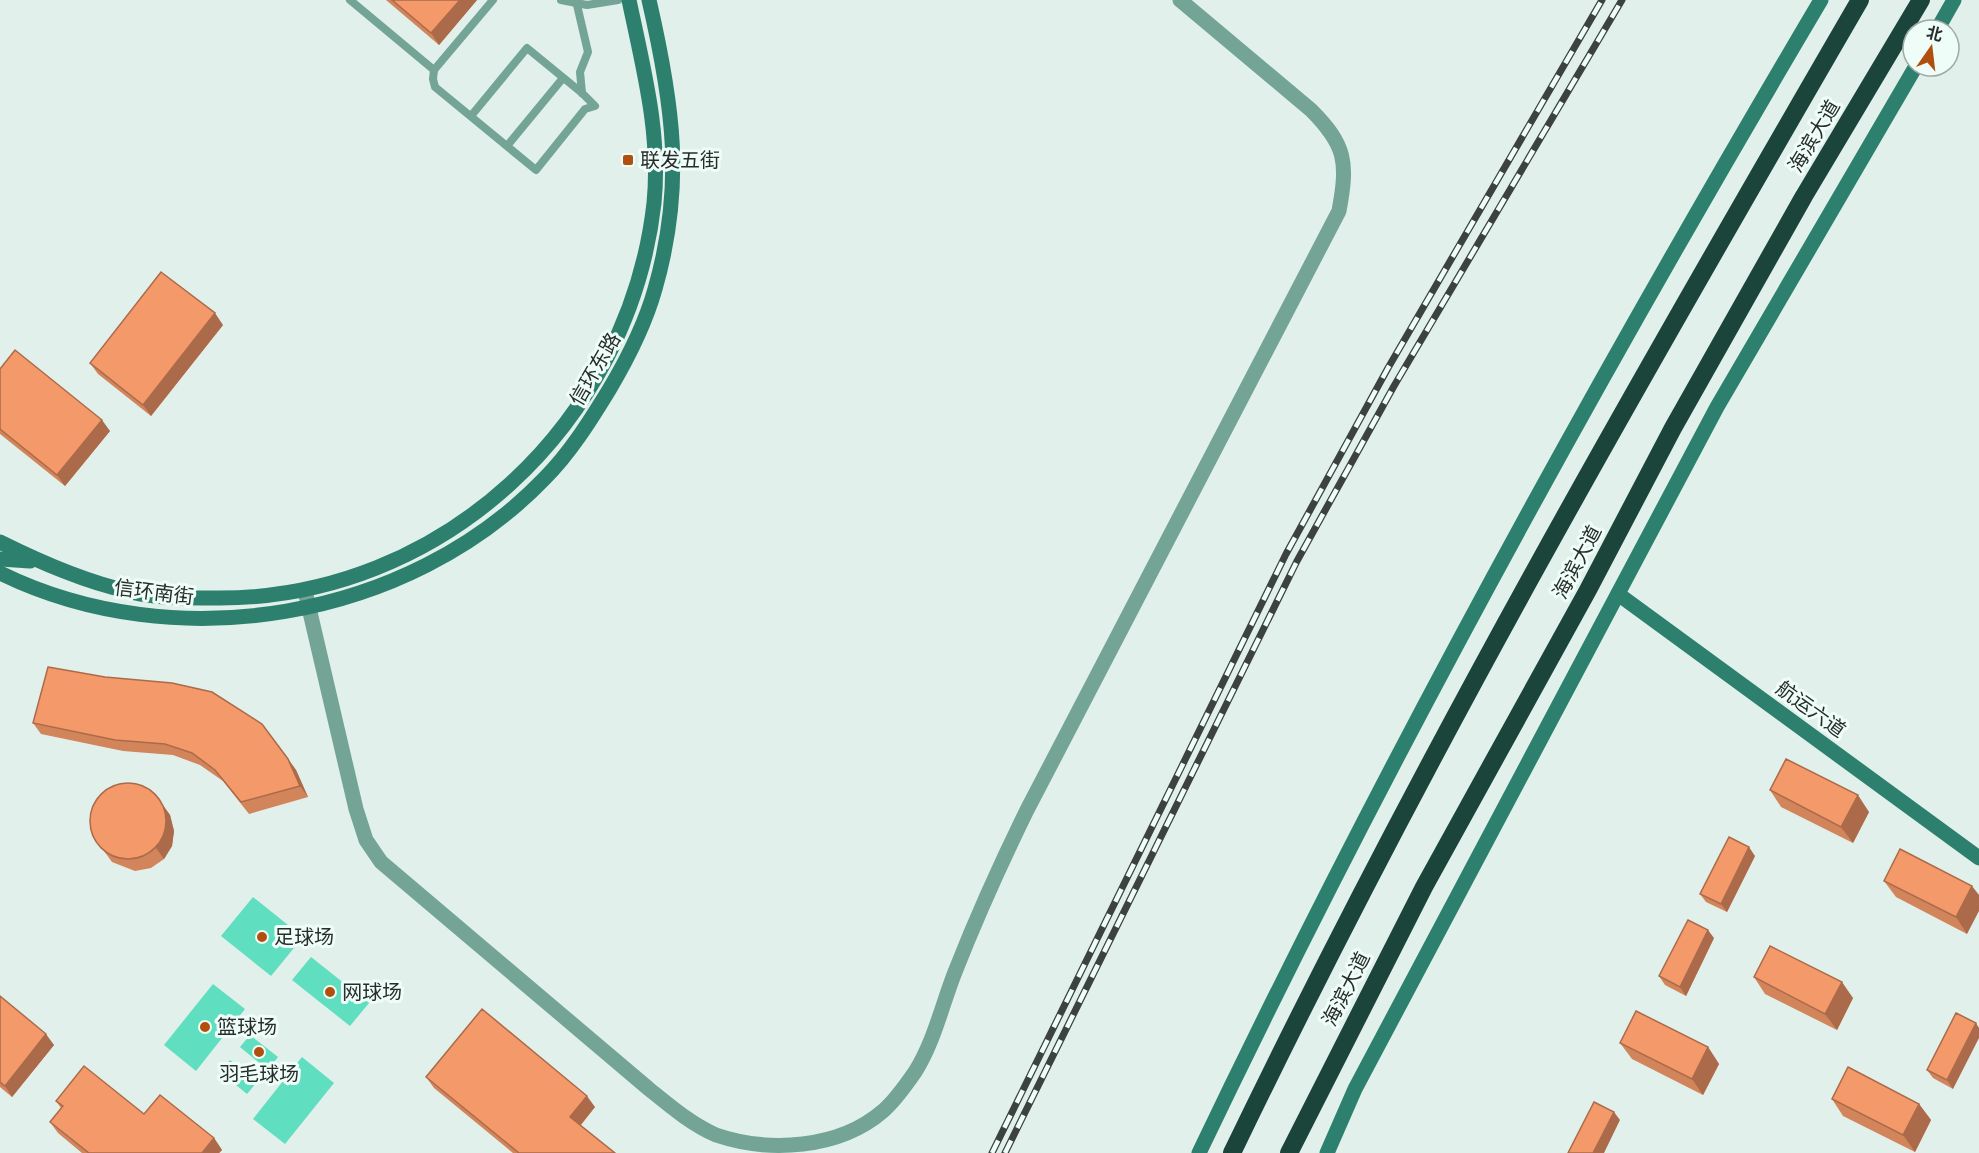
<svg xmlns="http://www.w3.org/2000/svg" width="1979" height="1153" font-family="'Roboto Condensed','Noto Sans SC',sans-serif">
	<rect width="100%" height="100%" fill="#e1f0eb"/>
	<g fill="#60dec0">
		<path d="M253,897L303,937L271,976L221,936Z"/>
		<path d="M311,957L369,1003L350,1026L292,980Z"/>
		<path d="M213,984L245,1009L196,1071L164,1045Z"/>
		<path d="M250,1035L278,1057L268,1070L240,1047Z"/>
		<path d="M302,1057L334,1083L285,1144L253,1119Z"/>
		<path d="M230,1060L257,1082L247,1094L220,1072Z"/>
	</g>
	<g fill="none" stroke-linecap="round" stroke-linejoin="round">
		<g stroke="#73a496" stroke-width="8">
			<path d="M350,0L434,70"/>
			<path d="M561,0L587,5L618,0"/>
			<path d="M577,5L588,52L580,72L582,93"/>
			<path d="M471,116L527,48L582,93L595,106L585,109L536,170L435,87L433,79L434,70L493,0"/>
			<path d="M507,146L563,78"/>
		</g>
		<path stroke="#73a496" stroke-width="15" d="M305,591L356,809L366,840L381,862L649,1089C670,1106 691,1124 716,1135C769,1153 839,1149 883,1111C895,1101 906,1085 915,1072C934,1042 942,1005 955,972C977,916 1001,863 1027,810L1339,211C1348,162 1346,145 1311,110L1180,0"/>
		<g stroke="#2d806d" stroke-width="15">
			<path d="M1937,30L1954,0"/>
			<path d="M0,542C42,563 85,582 131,592C159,599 189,598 218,598C441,599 629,424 654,203C661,134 643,67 629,0"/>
			<path d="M0,559L30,561"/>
			<path d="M0,573C175,659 408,620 544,479C570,453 590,421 609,390C628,358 645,325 655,289C685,185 673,104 649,0"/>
			<path d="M1618,594L1979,858"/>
			<path d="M1199,1153C1387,759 1599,375 1821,0"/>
			<path d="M1327,1153L1355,1089L1717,407L1916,66"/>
		</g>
		<g stroke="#1b453b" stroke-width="18">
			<path d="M1232,1153C1422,758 1640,379 1860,0"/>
			<path d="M1289,1153L1424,887L1588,590L1673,428L1804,196L1921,0"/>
		</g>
		<g stroke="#3c423f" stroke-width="7">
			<g id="rail">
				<path d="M992,1153L1286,554L1388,368L1602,0"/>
				<path d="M1005,1153L1297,561L1394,386L1622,0"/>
			</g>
		</g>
		<use href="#rail" stroke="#eefdf8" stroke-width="4.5" stroke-dasharray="14" stroke-linecap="butt"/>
	</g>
	<g fill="#d2845b">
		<path d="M386,0H477L439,45Z"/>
		<path d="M223,325L151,416L98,374L90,363Z"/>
		<path d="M0,369L110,431L65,486L0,434Z"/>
		<path d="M33,723L288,759L296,770L308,797L249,814L223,781L200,765L173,755L123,751L41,734Z"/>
		<path d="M1770,790L1869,812L1853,843L1781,807Z"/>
		<path d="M162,804L170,815L174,831L172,846L164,859L151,868L135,871L112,862L104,851Z"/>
		<path d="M1755,856L1727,912L1706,902L1700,894Z"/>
		<path d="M1884,881L1972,886L1967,934L1896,897Z"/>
		<path d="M1714,938L1686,996L1665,985L1659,976Z"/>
		<path d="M1754,977L1853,998L1837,1030L1765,994Z"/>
		<path d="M0,996L54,1045L12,1097L0,1087Z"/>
		<path d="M1956,1013L1953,1089L1933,1078L1927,1070Z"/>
		<path d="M1620,1043L1708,1047L1719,1064L1703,1095L1632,1059Z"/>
		<path d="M426,1077L595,1107L581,1125L615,1153H513L434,1088Z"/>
		<path d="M1832,1099L1919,1104L1931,1120L1915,1152L1843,1116Z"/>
		<path d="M56,1101L144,1114L214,1138L222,1150L219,1153H82L58,1133L50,1122L61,1108Z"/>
	</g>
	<g fill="#ab6b4a">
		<path d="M460,0H477L439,45L431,33Z"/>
		<path d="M215,313L223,325L151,416L143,405Z"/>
		<path d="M102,420L110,431L65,486L57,475Z"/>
		<path d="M288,759L296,770L308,797L300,786Z"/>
		<path d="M1858,795L1869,812L1853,843L1841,827Z"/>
		<path d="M162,804L170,815L174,831L172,846L164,859L156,848Z"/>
		<path d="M1749,847L1755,856L1727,912L1721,904Z"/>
		<path d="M1972,886L1979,895V911L1967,934L1956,917Z"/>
		<path d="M1708,930L1714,938L1686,996L1680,987Z"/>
		<path d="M1842,982L1853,998L1837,1030L1825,1014Z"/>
		<path d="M1976,1023L1979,1028V1038L1953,1089L1947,1080Z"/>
		<path d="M46,1034L54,1045L12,1097L5,1086Z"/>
		<path d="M1708,1047L1719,1064L1703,1095L1692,1079Z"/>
		<path d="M587,1096L595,1107L578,1128L570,1117Z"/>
		<path d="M1919,1104L1931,1120L1915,1152L1903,1135Z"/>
		<path d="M1614,1112L1620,1120L1604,1153H1593Z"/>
		<path d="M214,1138L222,1150L219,1153H202Z"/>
	</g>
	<g fill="#f4996a" stroke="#ab6b4a" stroke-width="1.5">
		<path d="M392,0H460L431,33Z"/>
		<path d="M161,272L215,313L143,405L90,363Z"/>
		<path d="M15,350L102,420L57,475L0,429V369Z"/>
		<path d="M48,667L105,677L172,683L212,692L262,724L288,759L300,786L241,802L215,770L192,753L165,744L115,740L33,723Z"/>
		<path d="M1786,759L1858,795L1841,827L1770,790Z"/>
		<circle cx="128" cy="821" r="38"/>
		<path d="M1729,837L1749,847L1721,904L1700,894Z"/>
		<path d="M1900,849L1972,886L1956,917L1884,881Z"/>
		<path d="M1688,920L1708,930L1680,987L1659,976Z"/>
		<path d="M1770,946L1842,982L1825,1014L1754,977Z"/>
		<path d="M0,996L46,1034L5,1086L0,1082Z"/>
		<path d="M482,1009L587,1096L570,1117L615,1153H519L426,1077Z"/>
		<path d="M1636,1011L1708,1047L1692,1079L1620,1043Z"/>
		<path d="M1956,1013L1976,1023L1947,1080L1927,1070Z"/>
		<path d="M84,1066L144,1114L160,1095L214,1138L202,1153H89L50,1122L63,1106L56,1101Z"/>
		<path d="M1848,1067L1919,1104L1903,1135L1832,1099Z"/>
		<path d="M1594,1102L1614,1112L1593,1153H1568Z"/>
	</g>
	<g fill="#b1500e" stroke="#eefdf8" stroke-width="2">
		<rect x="622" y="154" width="12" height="12" rx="3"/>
		<circle cx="262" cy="937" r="6"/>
		<circle cx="330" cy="992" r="6"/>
		<circle cx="205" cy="1027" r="6"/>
		<circle cx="259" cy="1052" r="6"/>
	</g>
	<g text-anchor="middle" stroke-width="6" stroke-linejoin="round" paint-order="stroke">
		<g font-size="20" fill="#282d2b" stroke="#eefdf8">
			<text transform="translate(1814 136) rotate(-59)" y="7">海滨大道</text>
			<text transform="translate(595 369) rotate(-60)" y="7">信环东路</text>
			<text transform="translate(1577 562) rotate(-62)" y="7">海滨大道</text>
			<text transform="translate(154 592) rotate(7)" y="7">信环南街</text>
			<text transform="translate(1811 709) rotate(36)" y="7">航运六道</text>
			<text transform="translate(1346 989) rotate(-63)" y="7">海滨大道</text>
		</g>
		<g font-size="20" fill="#282d2b" stroke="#eefdf8" text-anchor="start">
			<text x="640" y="167">联发五街</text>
			<text x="274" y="944">足球场</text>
			<text x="342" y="999">网球场</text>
			<text x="217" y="1034">篮球场</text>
			<text x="259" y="1081" text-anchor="middle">羽毛球场</text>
		</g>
	</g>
	<g transform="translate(1931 48) rotate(14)"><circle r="28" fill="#eefdf8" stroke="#9faaa6" stroke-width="1.5"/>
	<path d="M0-4.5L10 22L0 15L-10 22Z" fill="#b1500e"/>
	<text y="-9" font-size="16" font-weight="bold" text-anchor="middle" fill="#282d2b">北</text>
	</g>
</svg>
